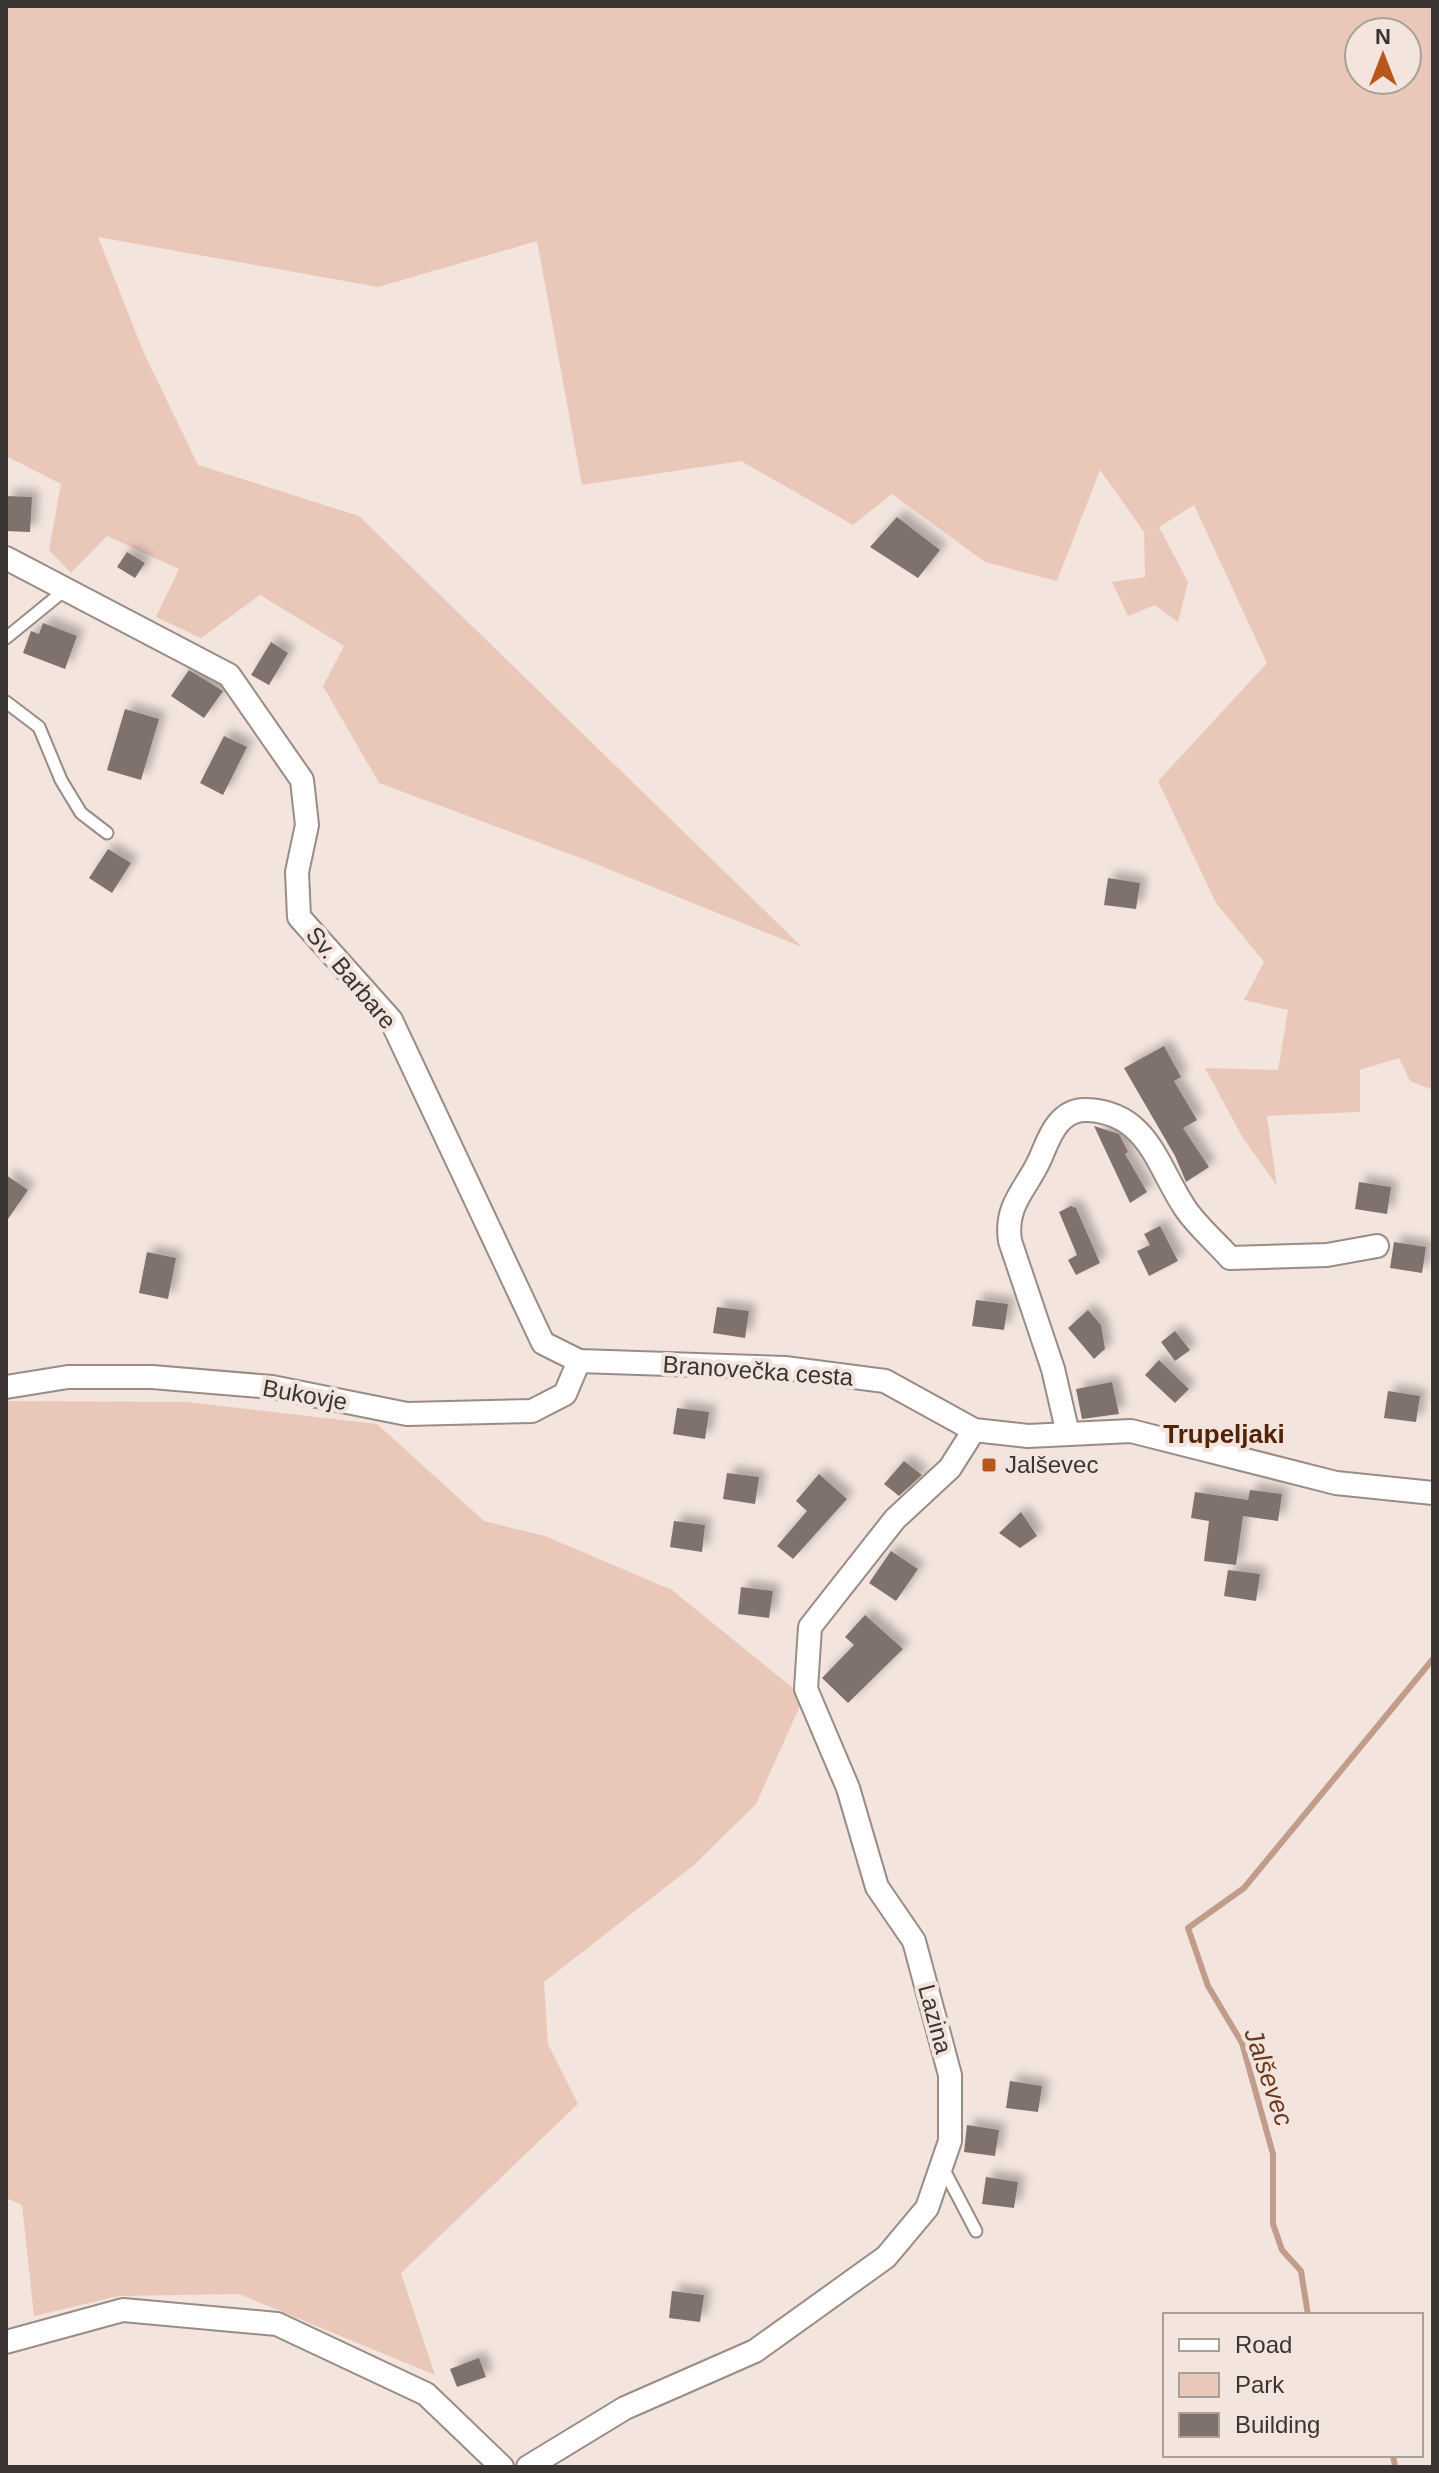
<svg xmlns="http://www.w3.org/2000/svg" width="1439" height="2473" font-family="Helvetica,sans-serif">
	<defs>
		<filter id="shadow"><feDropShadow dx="7" dy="-7" stdDeviation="4" flood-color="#0004"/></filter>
	</defs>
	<rect width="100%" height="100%" fill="#f3e5de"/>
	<g fill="#eac8b9" fill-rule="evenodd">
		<path d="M6,6H1433V1090L1410,1081L1399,1058L1360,1070V1112L1267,1116L1277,1186L1243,1138L1205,1068L1278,1070L1288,1010L1244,1000L1264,962L1216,903L1158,781L1267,663L1194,505L1159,527L1188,582L1178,622L1155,605L1128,616L1112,582L1145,577L1144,532L1100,470L1057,581L985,562L892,494L853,525L741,461L582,485L537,241L378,287L98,237L144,353L198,465L359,516L802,947L586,860L379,783L323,686L344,646L260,595L201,638L156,617L179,569L107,536L71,573L49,550L61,484L6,456ZM1359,32H1407V80H1359Z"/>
		<path d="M6,1401L188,1402L377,1424L484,1521L545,1536L672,1590L804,1697L756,1804L694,1865L544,1982L548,2044L578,2104L401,2273L435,2375L239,2294L119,2296L34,2316L22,2205L6,2198Z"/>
	</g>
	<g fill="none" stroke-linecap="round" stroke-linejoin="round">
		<g stroke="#c19c8b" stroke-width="6">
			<path d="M1308,2315L1301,2271L1282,2250L1273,2224V2154L1242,2043L1208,1986L1188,1928L1244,1888L1433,1659"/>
			<path d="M1393,2455L1395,2467"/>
		</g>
	</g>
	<g fill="#7f726d" filter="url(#shadow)">
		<path d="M6,496L32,497L30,532L6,531Z"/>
		<path d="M897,517L940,550L918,578L870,547Z"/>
		<path d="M127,552L145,563L135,578L117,567Z"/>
		<path d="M43,623L77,636L65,669L23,653L31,631L39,634Z"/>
		<path d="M271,642L288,653L269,685L251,675Z"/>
		<path d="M189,670L223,691L204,718L171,696Z"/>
		<path d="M125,709L159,719L141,780L107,770Z"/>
		<path d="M224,736L247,747L223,795L200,783Z"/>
		<path d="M108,849L131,863L112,893L89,878Z"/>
		<path d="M1108,878L1140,883L1136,909L1104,905Z"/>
		<path d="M1164,1046L1181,1077L1174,1081L1197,1120L1183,1128L1209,1167L1186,1182L1175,1156L1124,1068Z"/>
		<path d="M1094,1126L1119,1134L1128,1152L1125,1154L1147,1192L1130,1203Z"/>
		<path d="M6,1175L28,1190L6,1222Z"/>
		<path d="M1359,1182L1391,1187L1387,1214L1355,1209Z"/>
		<path d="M1071,1206L1076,1208L1100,1263L1076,1275L1068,1260L1077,1255L1059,1212Z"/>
		<path d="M1160,1226L1178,1261L1149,1276L1137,1251L1150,1245L1144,1234Z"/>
		<path d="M1394,1242L1426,1247L1422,1273L1390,1268Z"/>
		<path d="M147,1252L176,1258L168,1299L139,1293Z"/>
		<path d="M976,1300L1008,1304L1004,1330L972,1326Z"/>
		<path d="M717,1307L749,1311L745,1338L713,1333Z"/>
		<path d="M1088,1310L1101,1325L1105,1349L1094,1359L1068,1328Z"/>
		<path d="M1175,1331L1190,1350L1175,1361L1161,1342Z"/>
		<path d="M1159,1360L1189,1389L1175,1403L1145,1375Z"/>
		<path d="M1112,1382L1119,1414L1082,1419L1076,1389Z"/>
		<path d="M1388,1391L1420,1396L1416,1422L1384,1418Z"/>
		<path d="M677,1408L709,1412L705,1439L673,1434Z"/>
		<path d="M904,1461L922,1475L899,1496L884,1484Z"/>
		<path d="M727,1473L759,1477L755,1504L723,1499Z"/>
		<path d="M819,1474L847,1499L793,1559L777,1546L807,1511L796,1501Z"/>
		<path d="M1250,1490L1282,1494L1278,1521L1243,1516L1236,1565L1204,1561L1209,1521L1191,1518L1195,1492L1248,1500Z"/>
		<path d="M1021,1512L1037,1536L1020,1548L999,1533Z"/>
		<path d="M674,1521L705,1525L702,1552L670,1547Z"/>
		<path d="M891,1551L918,1569L896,1601L869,1583Z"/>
		<path d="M1228,1570L1260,1574L1256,1601L1224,1596Z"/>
		<path d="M741,1587L773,1591L769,1618L738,1614Z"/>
		<path d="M865,1615L903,1649L848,1703L822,1678L854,1645L845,1637Z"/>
		<path d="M1010,2081L1042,2086L1038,2112L1006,2108Z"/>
		<path d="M967,2125L999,2130L995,2156L964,2152Z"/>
		<path d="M986,2177L1018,2182L1014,2208L982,2204Z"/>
		<path d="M672,2291L704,2295L700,2322L669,2318Z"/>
		<path d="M479,2358L486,2377L457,2387L450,2369Z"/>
	</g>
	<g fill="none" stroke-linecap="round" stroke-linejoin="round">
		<g stroke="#998c85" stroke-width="15">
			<g id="service">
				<path d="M6,638L66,589"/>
				<path d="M6,702L39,727L61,780L81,813L107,833"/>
				<path d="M943,2168L976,2231"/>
			</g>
		</g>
		<g stroke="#998c85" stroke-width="26">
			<g id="minor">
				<path d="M6,558L229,675L302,780L307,825L297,872L299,917L391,1020L543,1343L579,1361L785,1368L885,1381L974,1430L1028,1436L1131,1431L1336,1483L1433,1493"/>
				<path d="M6,1387L68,1377H152L272,1387L407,1414L532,1411L565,1394L579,1361"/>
				<path d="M1068,1434L1053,1369L1010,1241C1004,1202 1030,1187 1043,1152C1051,1132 1062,1108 1088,1110C1148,1113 1157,1166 1185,1208C1197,1226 1216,1242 1230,1258L1327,1255L1377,1246"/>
				<path d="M6,2342L123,2310L277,2324L426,2394L502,2467"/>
				<path d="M528,2467L625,2408L755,2351L886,2257L927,2208L950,2141V2075L914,1941L877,1887L848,1788L806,1689L810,1627L895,1519L950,1468L974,1430"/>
			</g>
		</g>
		<use href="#service" stroke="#fff" stroke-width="11"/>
		<use href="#minor" stroke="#fff" stroke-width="22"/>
	</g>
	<rect fill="#b9561c" stroke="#f3e5de" stroke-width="3" x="981" y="1457" width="16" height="16" rx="4"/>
	<g text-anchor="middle" stroke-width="8" stroke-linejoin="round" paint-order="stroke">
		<g font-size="24" fill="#3a3532" stroke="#f3e5de">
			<text transform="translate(351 978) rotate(50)" y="8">Sv. Barbare</text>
			<text transform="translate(758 1371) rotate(4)" y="8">Branovečka cesta</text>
			<text transform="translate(305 1395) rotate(10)" y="8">Bukovje</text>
			<text transform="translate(935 2019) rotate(75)" y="8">Lazina</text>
		</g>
		<g font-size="24" fill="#3a3532" stroke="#f3e5de" text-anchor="start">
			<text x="1005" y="1473">Jalševec</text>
		</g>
		<g font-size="26" font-weight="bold" fill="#532308" stroke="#f3e5de">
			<text x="1224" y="1443">Trupeljaki</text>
		</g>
		<g font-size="26" font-style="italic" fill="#69381e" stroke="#f3e5de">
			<text transform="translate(1269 2077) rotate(71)" y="9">Jalševec</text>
		</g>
	</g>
	<rect width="1439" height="2473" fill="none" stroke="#3a3532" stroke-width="16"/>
	<rect x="1163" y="2313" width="260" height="144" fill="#f3e5de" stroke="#a99f99" stroke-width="2"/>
	<rect x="1179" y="2339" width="40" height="12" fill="#ffffff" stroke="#a99f99" stroke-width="2"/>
	<text x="1235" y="2353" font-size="24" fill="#3a3532">Road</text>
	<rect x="1179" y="2373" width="40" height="24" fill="#eac8b9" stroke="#a99f99" stroke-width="2"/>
	<text x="1235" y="2393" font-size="24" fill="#3a3532">Park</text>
	<rect x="1179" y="2413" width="40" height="24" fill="#7f726d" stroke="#a99f99" stroke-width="2"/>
	<text x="1235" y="2433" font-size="24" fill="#3a3532">Building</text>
	<g transform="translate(1383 56)"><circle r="38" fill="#f3e5de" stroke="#a99f99" stroke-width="2"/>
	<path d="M0-6L14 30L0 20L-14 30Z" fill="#b9561c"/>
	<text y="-12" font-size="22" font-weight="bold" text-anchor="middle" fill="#3a3532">N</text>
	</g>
</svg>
